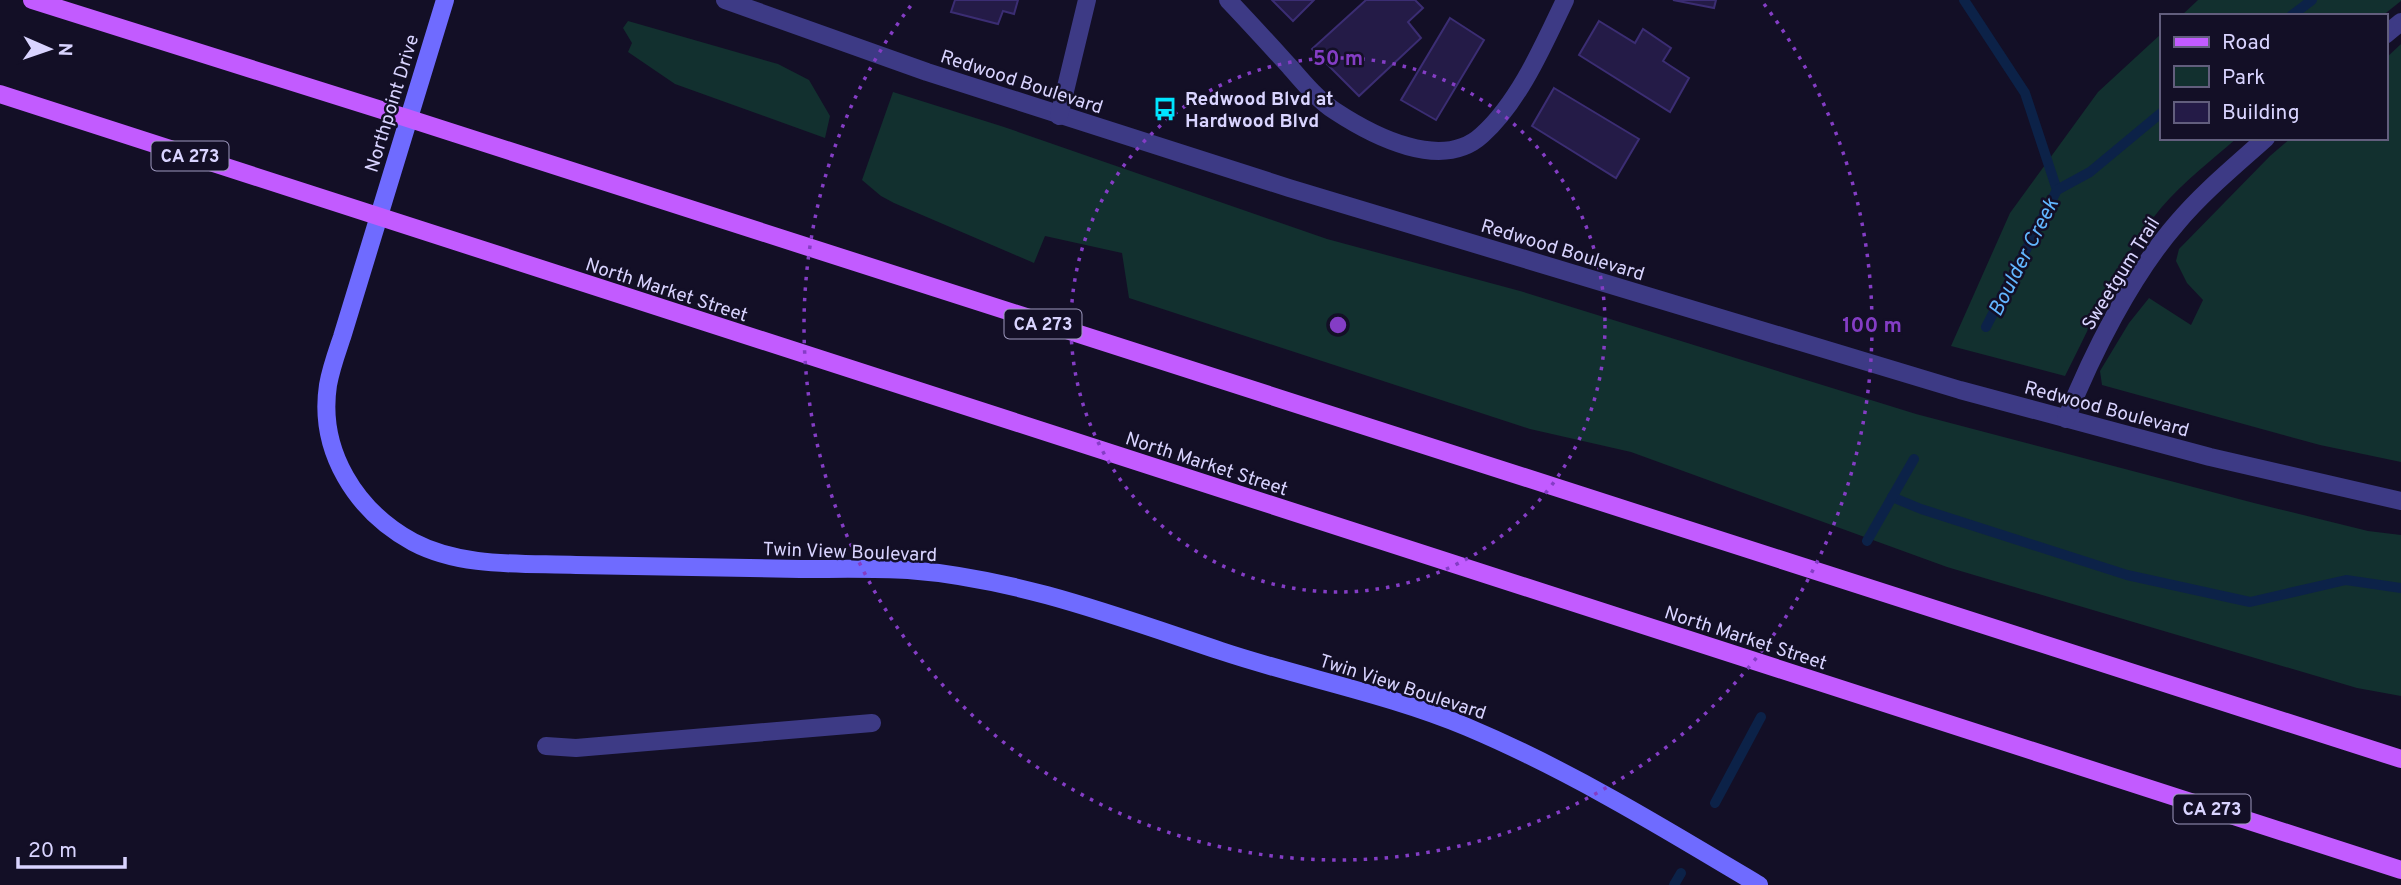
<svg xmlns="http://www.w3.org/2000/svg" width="2401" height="885" font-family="Overpass,sans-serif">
	<rect width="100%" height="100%" fill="#130f26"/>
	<g fill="#12302f">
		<path d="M2198,0H2401V1L2382,16H2181Z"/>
		<path d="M628,21L778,64L809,80L830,116L825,138L675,84L628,52L632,43L623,28Z"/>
		<path d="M2161,34V138H2237C2212,160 2183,182 2161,208C2120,257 2094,319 2065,376L1951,346L2010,213L2098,92Z"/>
		<path d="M2401,44V462L2320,445L2102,385L2100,371L2129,323L2149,298L2191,325L2203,300L2187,283L2176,261L2179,249L2270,156L2291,138H2385V59Z"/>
		<path d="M893,92L1004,127L1327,239L1520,291L1916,414L2254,503L2368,531L2401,535V696L2357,688L1947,567L1631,452L1530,429L1129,298L1122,253L1045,236L1034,263L894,203L881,196L862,180Z"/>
	</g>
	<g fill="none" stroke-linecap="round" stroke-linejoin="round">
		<g stroke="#0c2248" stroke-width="10">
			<path d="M1964,0L2025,93L2057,190"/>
			<path d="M2291,16L2312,0"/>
			<path d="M1986,327L2057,190L2090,172L2161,113"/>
			<path d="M1892,497L1921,509L2127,575L2250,602L2346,580L2401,588"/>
			<path d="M1867,541L1914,459"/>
			<path d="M1715,803L1761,717"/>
			<path d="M1674,885L1681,873"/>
		</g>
	</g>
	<g fill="#241b47" stroke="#3b2d73" stroke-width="2">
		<path d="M955,0H1018L1014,14L1003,11L998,24L951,12Z"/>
		<path d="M1272,0H1314L1293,21Z"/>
		<path d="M1366,0H1415L1423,8L1408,22L1421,38L1359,96L1312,49Z"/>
		<path d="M1673,0H1716L1714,8Z"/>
		<path d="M1450,18L1484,40L1436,120L1401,100Z"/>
		<path d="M1599,21L1635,43L1643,29L1671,48L1663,61L1689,78L1670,112L1579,55Z"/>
		<path d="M1554,88L1639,139L1616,178L1532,126Z"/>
	</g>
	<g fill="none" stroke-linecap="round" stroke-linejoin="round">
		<path stroke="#3d3a85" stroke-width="18" d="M546,746L576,748L872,723"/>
		<g stroke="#3d3a85" stroke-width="18">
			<path d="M725,0L927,72L1289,188L1960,390L2210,457L2401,501"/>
			<path d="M1228,0C1249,22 1269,44 1290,67C1303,82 1318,100 1335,111C1373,136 1442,172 1482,135C1519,102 1544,44 1565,0"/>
			<path d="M2385,35L2401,22"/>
			<path d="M1059,116L1087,0"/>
			<path d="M2066,419C2092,354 2131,276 2177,223C2203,192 2236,165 2266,138"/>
		</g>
		<path stroke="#6f6bff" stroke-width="18" d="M445,0L342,337C337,352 331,368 328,385C318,451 356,511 413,542C462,568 522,563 576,565C651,567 726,568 800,569C836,569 873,568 908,570C1016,578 1119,617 1221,651C1302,678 1388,694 1467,727C1569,770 1664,828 1759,885"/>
		<g stroke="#c25bff" stroke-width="18">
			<path d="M32,0L407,118L2401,759"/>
			<path d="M0,94L2401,870"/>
		</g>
	</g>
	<g fill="none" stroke="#843dc5" stroke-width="3.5" stroke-dasharray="3.5 7">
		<circle cx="1338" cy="325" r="267"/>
		<path d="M1764 4A534 534 0 1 1 912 4"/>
	</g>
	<defs>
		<g id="bus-bare" transform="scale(1.89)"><path d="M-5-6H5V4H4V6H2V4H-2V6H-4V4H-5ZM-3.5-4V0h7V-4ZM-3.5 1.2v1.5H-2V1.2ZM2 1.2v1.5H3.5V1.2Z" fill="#00e5ff" stroke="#130f26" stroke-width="2.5" paint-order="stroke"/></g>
	</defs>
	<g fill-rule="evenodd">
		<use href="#bus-bare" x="1165" y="109"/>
	</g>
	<g text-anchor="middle" stroke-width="5" stroke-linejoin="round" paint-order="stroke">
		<g fill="#130f26" stroke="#9e99be" stroke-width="2">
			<rect x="151.5" y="141.5" width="77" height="29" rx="5"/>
			<rect x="1004.5" y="309.5" width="77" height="29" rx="5"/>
			<rect x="2173.5" y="794.5" width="77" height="29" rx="5"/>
		</g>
		<g font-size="18" font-weight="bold" fill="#d9d4ff">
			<text x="190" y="162">CA 273</text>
			<text x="1043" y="330">CA 273</text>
			<text x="2212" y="815">CA 273</text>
		</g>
		<g font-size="19" fill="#d9d4ff" stroke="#130f26">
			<text transform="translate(1022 81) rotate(18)" y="7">Redwood Boulevard</text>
			<text transform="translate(391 103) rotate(-73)" y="7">Northpoint Drive</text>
			<text transform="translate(1563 249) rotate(17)" y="7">Redwood Boulevard</text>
			<text transform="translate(2120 273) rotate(-58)" y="7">Sweetgum Trail</text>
			<text transform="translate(667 289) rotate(18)" y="7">North Market Street</text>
			<text transform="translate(2107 408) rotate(15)" y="7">Redwood Boulevard</text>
			<text transform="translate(1207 463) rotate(18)" y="7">North Market Street</text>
			<text transform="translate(850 551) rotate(2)" y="7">Twin View Boulevard</text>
			<text transform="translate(1746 637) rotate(18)" y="7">North Market Street</text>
			<text transform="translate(1403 686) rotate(18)" y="7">Twin View Boulevard</text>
		</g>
		<g font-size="19" font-weight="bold" fill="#d9d4ff" stroke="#130f26" text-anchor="start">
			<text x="1185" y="105">Redwood Blvd at<tspan x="1185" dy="22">Hardwood Blvd</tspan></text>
		</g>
		<g font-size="21" font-style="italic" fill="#62b6ff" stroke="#130f26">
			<text transform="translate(2023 257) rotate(-63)" y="7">Boulder Creek</text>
		</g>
	</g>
	<circle cx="1338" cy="325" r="10" fill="#843dc5" stroke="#130f26" stroke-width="3.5"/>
	<g font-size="21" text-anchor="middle" font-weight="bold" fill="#843dc5" stroke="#130f26" stroke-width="5" stroke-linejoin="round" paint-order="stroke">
		<text x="1338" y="65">50 m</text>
		<text x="1872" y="332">100 m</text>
	</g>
	<rect x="2160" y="14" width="228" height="126" fill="#130f26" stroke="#625e7d" stroke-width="2"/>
	<rect x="2174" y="37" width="35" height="10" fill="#c25bff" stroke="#625e7d" stroke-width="2"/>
	<text x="2222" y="49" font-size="21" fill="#d9d4ff">Road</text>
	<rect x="2174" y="66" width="35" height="21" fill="#12302f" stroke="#625e7d" stroke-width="2"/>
	<text x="2222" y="84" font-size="21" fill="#d9d4ff">Park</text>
	<rect x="2174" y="102" width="35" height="21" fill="#241b47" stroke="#625e7d" stroke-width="2"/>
	<text x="2222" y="119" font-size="21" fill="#d9d4ff">Building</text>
	<g transform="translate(49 49) rotate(92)" stroke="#130f26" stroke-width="5" paint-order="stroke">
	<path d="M0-5L12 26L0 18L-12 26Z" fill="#d9d4ff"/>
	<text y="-10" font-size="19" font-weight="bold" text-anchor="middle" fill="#d9d4ff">N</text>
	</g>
	<path d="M18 857v10h107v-10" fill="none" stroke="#d9d4ff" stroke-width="3.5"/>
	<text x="28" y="857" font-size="21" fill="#d9d4ff" stroke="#130f26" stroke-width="5" paint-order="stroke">20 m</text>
</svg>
